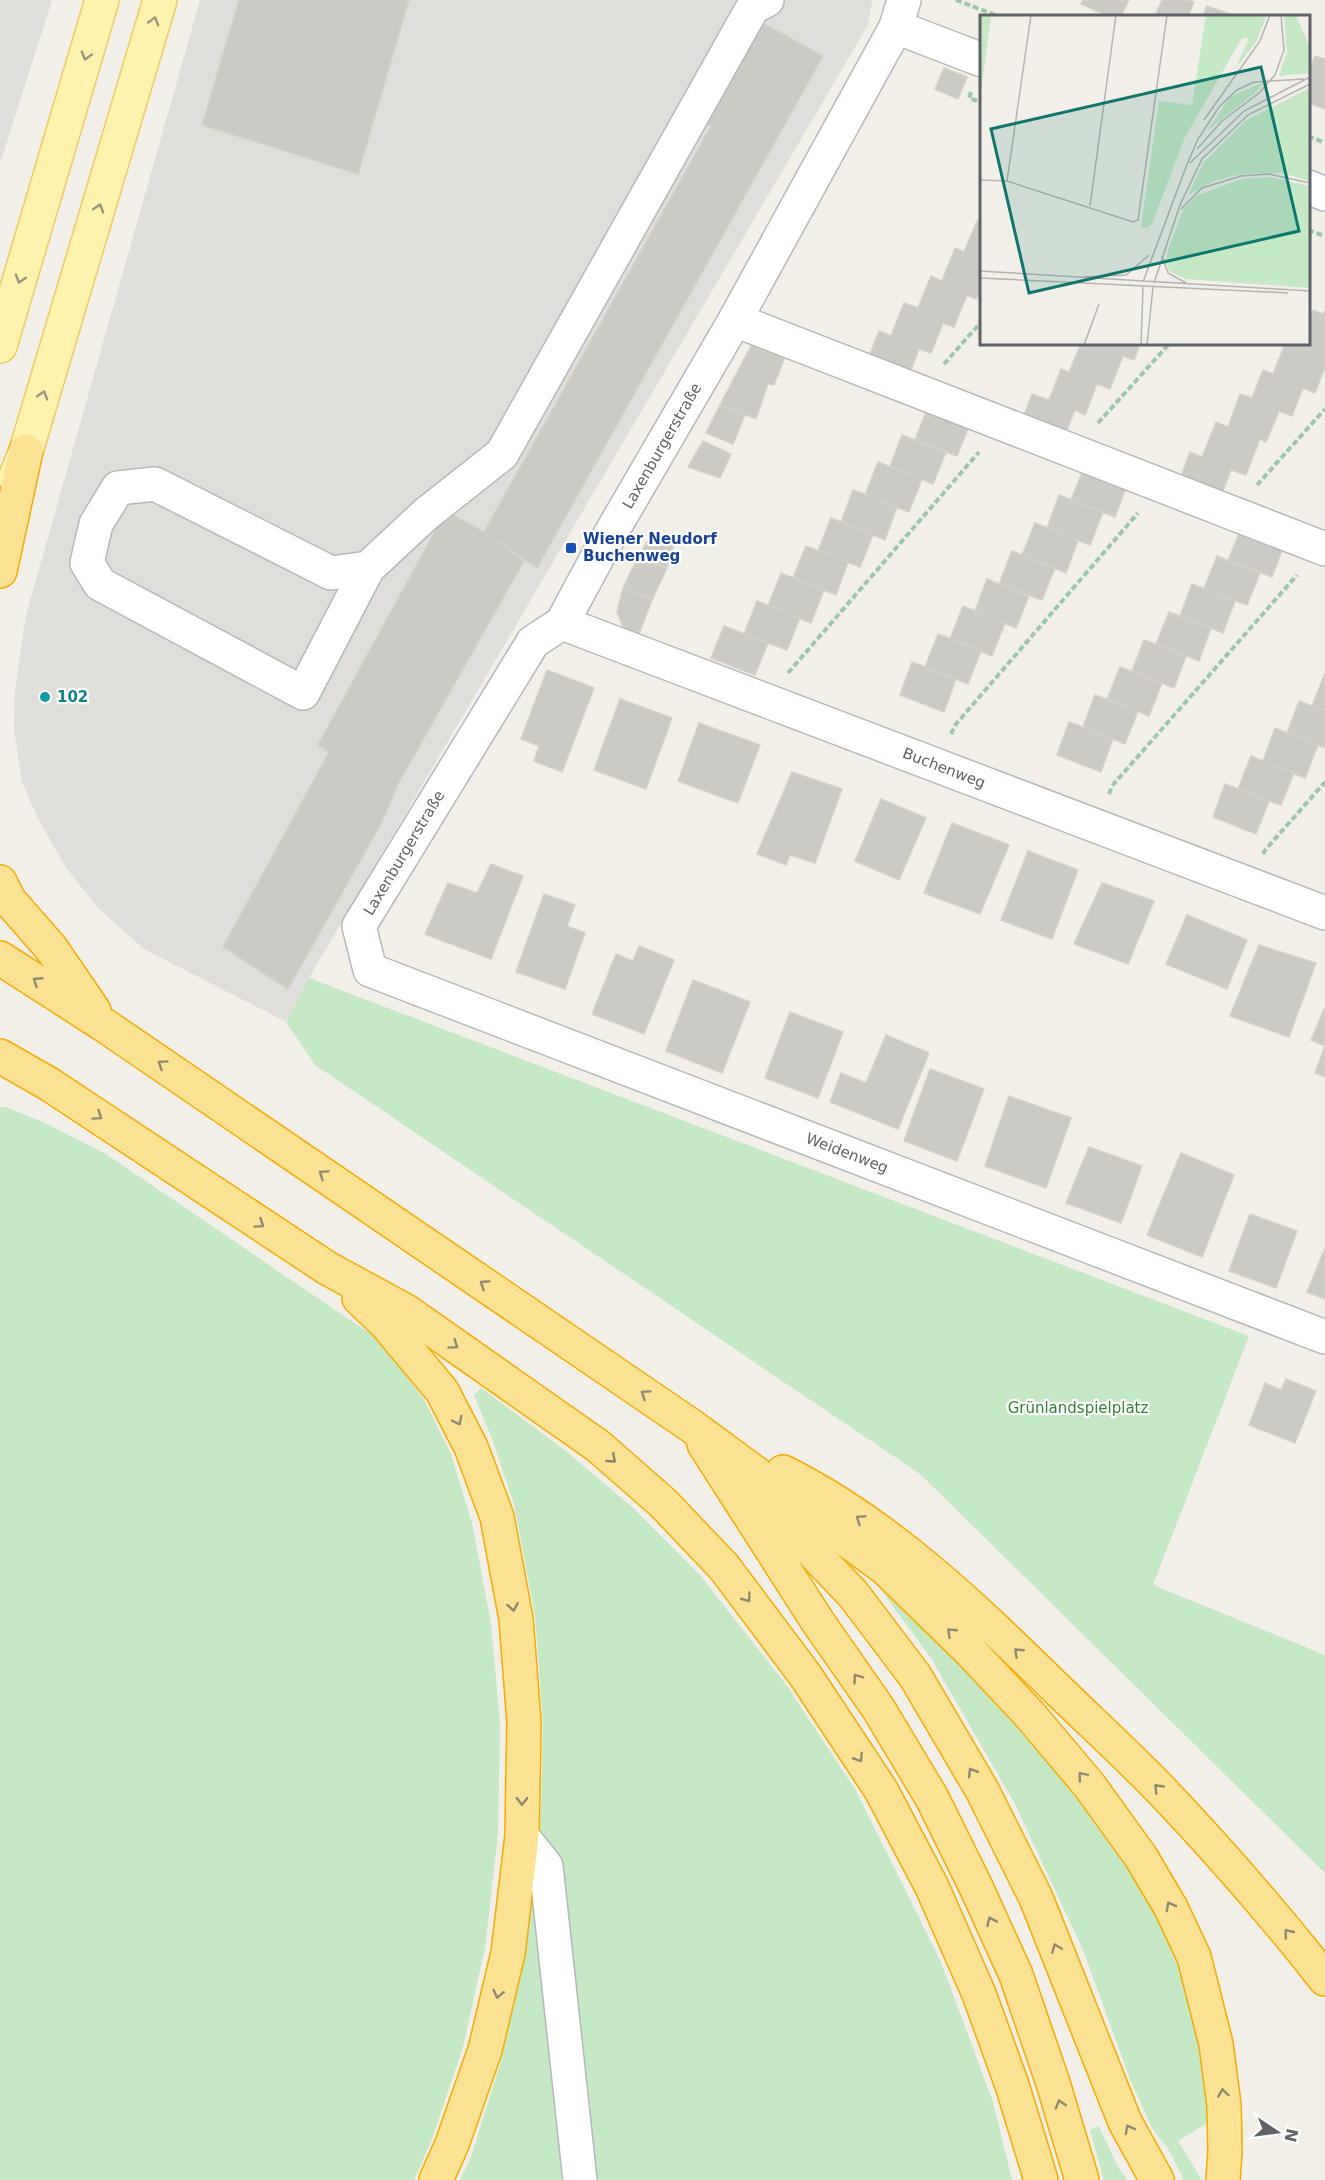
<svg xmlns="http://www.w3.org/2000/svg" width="1325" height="2180" font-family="'DejaVu Sans',sans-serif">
	<rect width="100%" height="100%" fill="#f1efe8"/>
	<g fill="#e0deda">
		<path d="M0,0H52L0,164Z"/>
		<path d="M200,0H872L868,25L309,978L286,1022L144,949L99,909L67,869L38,819L22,782L14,730L15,689L26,615Z"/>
	</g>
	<g fill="#c5e8c5">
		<path d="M309,978L1249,1336L1153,1585L1325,1655V1873L920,1474L315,1065L286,1022Z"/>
		<path d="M0,1107H6L45,1123L106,1154L378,1339L423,1398L451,1454L472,1523L491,1623L500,1724L498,1833L485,1948L463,2047L432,2139L414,2180H0Z"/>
		<path d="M481,1388L567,1452L632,1507L700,1575L787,1686L856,1791L941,1962L993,2102L1012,2180H460L471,2157L502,2058L525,1952L540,1844L543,1721L535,1616L514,1504L491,1436L474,1395Z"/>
		<path d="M885,1589L982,1689L1057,1772L1105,1834L1145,1893L1180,1966L1199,2034L1211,2123H1207L1178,2141L1202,2180H1184L1167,2147L1153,2130L1130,2079L1083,1950L1015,1804L931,1658L883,1593Z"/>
		<path d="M1099,2126L1117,2165L1127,2180H1104L1090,2130Z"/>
	</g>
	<g fill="#cccac5" stroke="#d6d1c6" stroke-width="1.5">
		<path d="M239,0H409L358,174L202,125Z"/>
		<path d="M1083,0H1129L1121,16H1107L1081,4Z"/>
		<path d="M1162,0H1188L1194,2L1188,16H1155Z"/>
		<path d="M1207,6L1236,16H1203Z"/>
		<path d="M763,23L823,56L537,568L484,532L711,126L707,124Z"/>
		<path d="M1315,56L1325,59V109L1308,103V73Z"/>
		<path d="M944,68L967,77L958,99L935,89Z"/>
		<path d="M977,221L982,223V287L976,299L967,295L954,327L943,323L931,353L919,349L907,380L866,364L879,331L891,336L904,303L918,308L931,276L942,281L955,248L964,252Z"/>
		<path d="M1313,310L1323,314L1325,310V367L1315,393L1303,388L1292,416L1279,411L1266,442L1260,439L1246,475L1231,470L1219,501L1178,485L1190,452L1202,457L1216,422L1228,427L1240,394L1252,398L1263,370L1273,374L1285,344H1308V322Z"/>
		<path d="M752,344L784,359L774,385L768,384L756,419L720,405Z"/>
		<path d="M1081,344H1140L1134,360L1123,356L1110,389L1097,384L1085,415L1075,410L1063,439L1021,423L1032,394L1049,400L1061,369L1069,372Z"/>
		<path d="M720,405L745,415L733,444L706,433Z"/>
		<path d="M928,407L970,424L957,456L915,440Z"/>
		<path d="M902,435L946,452L933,484L890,467Z"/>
		<path d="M703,441L731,454L720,478L688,467Z"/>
		<path d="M878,462L922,479L909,512L865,495Z"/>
		<path d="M1084,468L1127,485L1115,517L1071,500Z"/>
		<path d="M853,490L897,507L885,540L841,522Z"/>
		<path d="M1059,495L1103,512L1090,545L1047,528Z"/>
		<path d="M446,511L484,532L524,561L398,784L382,822L288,989L223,947L329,752L318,745Z"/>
		<path d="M831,518L873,535L860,567L818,551Z"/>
		<path d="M1035,523L1078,540L1066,573L1022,555Z"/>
		<path d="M1241,529L1284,545L1272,577L1228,560Z"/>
		<path d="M653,532L674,544L667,568L638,557Z"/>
		<path d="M806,546L848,562L836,595L793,578Z"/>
		<path d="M1012,551L1055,568L1042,600L999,584Z"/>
		<path d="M1217,556L1260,573L1247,605L1204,589Z"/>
		<path d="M638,557L667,568L652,600L623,588Z"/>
		<path d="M781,573L824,590L811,623L768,606Z"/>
		<path d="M987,579L1029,596L1016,628L975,611Z"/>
		<path d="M1192,584L1235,601L1223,633L1180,616Z"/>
		<path d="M623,588L652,600L639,634L624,629L617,612Z"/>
		<path d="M757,601L800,618L787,650L744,634Z"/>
		<path d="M963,606L1005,623L992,656L950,639Z"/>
		<path d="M1169,612L1211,628L1199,661L1156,644Z"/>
		<path d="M724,626L768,643L755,675L711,658Z"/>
		<path d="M938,634L981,651L968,684L925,667Z"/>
		<path d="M1144,640L1186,656L1174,688L1132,671Z"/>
		<path d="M912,662L956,679L944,712L900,695Z"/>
		<path d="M1120,667L1162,683L1149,716L1107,699Z"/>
		<path d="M547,670L594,688L562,772L534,761L539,746L521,739Z"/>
		<path d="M1325,673V711L1312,706Z"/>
		<path d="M1095,695L1138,711L1125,744L1083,727Z"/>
		<path d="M620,699L672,718L646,789L594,770Z"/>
		<path d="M1299,701L1325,711V748L1287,733Z"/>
		<path d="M1069,722L1113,739L1101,772L1057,755Z"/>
		<path d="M699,723L760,745L738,803L678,781Z"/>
		<path d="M1275,728L1318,745L1305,778L1263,761Z"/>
		<path d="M1251,756L1294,773L1281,805L1238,789Z"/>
		<path d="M792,772L842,789L815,863L790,855L786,865L757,854Z"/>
		<path d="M1225,784L1269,801L1256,834L1213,817Z"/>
		<path d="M881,799L926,818L899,880L855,861Z"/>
		<path d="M952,823L1009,845L980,914L924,893Z"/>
		<path d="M1028,851L1078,870L1052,939L1001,920Z"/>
		<path d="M491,864L523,876L491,959L425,934L448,883L477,893Z"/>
		<path d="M1102,883L1154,901L1128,964L1074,944Z"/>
		<path d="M544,894L575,905L567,926L585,933L565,989L516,972Z"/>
		<path d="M1187,915L1247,940L1227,989L1166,964Z"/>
		<path d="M1259,945L1316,963L1289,1037L1230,1016Z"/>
		<path d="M639,946L674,960L644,1034L592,1014L616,954L633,961Z"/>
		<path d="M693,980L750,1002L722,1073L666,1051Z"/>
		<path d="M1325,1007V1077L1315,1073L1325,1046L1311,1040Z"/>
		<path d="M790,1012L843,1032L818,1098L765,1078Z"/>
		<path d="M886,1035L929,1053L898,1129L830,1102L841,1073L866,1083Z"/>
		<path d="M930,1069L984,1089L957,1161L904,1141Z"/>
		<path d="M1009,1096L1071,1118L1046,1188L985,1166Z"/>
		<path d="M1089,1147L1142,1166L1121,1223L1066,1203Z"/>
		<path d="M1181,1153L1234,1175L1202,1257L1147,1235Z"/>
		<path d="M1250,1214L1297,1231L1276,1288L1229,1271Z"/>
		<path d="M1325,1248V1299L1307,1292Z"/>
		<path d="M1286,1379L1316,1391L1295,1443L1249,1425L1265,1383L1281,1390Z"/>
	</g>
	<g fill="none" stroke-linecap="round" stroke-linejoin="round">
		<g stroke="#b5b8bc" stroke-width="36">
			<g id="minor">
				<path d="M904,0L896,27L735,320L604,545L562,623L533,642L359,926L370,970L1325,1337"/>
				<path d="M896,27L982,60"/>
				<path d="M1308,187L1325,194"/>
				<path d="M735,320L1325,549"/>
				<path d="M368,568L331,573L155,484L118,488L96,524L87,563L100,584L303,693L368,568L426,514L502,454L753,7L767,0"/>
				<path d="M562,623L1325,913"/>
				<path d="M522,1836L546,1866L580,2180"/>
			</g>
		</g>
		<g stroke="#f2c960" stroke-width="36">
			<g id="major">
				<path d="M0,346L102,0"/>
				<path d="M15,478L26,451L160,0"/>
			</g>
		</g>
		<g stroke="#f9ab00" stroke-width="36">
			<g id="highway">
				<path d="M0,571L26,451"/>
				<path d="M0,882L9,900L51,948L94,1011"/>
				<path d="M0,958L104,1025L693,1427L886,1569L970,1651L1030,1715L1089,1785L1141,1857L1171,1908L1194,1957L1216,2044L1224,2105L1225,2151L1223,2180"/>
				<path d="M0,1056L49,1084L327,1268L406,1311L598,1446L663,1503L724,1567L805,1675L881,1790L932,1887L979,1994L1012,2085L1041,2180"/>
				<path d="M359,1298L386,1324L442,1391L471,1447L497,1517L516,1619L524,1722L522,1836L508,1953L485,2050L452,2144L436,2180"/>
				<path d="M704,1444L818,1622L878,1708L932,1798L976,1887L1016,1975L1053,2083L1082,2180"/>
				<path d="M783,1472C888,1524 974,1608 1056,1688C1091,1722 1127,1755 1161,1790C1218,1850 1273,1913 1325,1979"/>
				<path d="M754,1491L853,1594L915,1676L982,1790L1036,1898L1125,2122L1157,2180"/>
			</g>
		</g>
		<g stroke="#9cc7a9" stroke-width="4" stroke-dasharray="6 3" stroke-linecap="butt">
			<path d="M956,0L998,16"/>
			<path d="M971,92L969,98L982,103"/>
			<path d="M1308,136L1325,143"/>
			<path d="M1308,230L1325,236"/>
			<path d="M944,364L982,321"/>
			<path d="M1098,423L1169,344"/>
			<path d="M1257,485L1325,409"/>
			<path d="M788,673L979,452"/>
			<path d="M951,734L956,724L1138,513"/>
			<path d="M1109,794L1112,786L1297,575"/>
			<path d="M1263,854L1266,849L1325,782"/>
		</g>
		<use href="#minor" stroke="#fff" stroke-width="33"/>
		<use href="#major" stroke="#fff2af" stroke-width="33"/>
		<use href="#highway" stroke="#fde293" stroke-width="33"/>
	</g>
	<defs><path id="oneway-chevron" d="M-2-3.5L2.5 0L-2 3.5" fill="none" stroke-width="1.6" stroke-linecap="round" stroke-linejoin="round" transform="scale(1.5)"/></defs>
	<g stroke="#979581">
		<use href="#oneway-chevron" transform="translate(154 21) rotate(-74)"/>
		<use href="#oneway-chevron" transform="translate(86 56) rotate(106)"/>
		<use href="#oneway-chevron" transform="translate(99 208) rotate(-73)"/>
		<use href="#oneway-chevron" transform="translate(20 279) rotate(107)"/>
		<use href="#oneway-chevron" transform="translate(43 395) rotate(-73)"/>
	</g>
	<g stroke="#8e8975">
		<use href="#oneway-chevron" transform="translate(37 981) rotate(-147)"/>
		<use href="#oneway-chevron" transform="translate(162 1064) rotate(-146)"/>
		<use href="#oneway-chevron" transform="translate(98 1116) rotate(34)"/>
		<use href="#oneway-chevron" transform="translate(323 1174) rotate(-146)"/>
		<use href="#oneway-chevron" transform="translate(260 1224) rotate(34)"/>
		<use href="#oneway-chevron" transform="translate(484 1284) rotate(-146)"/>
		<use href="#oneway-chevron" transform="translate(454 1345) rotate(35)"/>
		<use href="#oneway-chevron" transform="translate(645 1394) rotate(-146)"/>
		<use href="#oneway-chevron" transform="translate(458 1421) rotate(63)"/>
		<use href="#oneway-chevron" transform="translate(612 1459) rotate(41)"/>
		<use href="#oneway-chevron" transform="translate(860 1519) rotate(-146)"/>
		<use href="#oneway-chevron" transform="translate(747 1598) rotate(53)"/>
		<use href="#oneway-chevron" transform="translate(513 1607) rotate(80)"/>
		<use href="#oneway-chevron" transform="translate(951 1632) rotate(-136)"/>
		<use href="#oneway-chevron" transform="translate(1018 1652) rotate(-137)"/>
		<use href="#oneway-chevron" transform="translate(857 1678) rotate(-125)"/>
		<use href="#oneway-chevron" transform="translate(859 1758) rotate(57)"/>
		<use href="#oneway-chevron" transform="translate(972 1772) rotate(-121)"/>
		<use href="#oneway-chevron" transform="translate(1082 1776) rotate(-130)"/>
		<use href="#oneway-chevron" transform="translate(1158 1788) rotate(-134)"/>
		<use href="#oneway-chevron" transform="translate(522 1801) rotate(91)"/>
		<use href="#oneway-chevron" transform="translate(1170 1906) rotate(-118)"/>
		<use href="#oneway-chevron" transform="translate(991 1921) rotate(-114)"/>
		<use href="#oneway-chevron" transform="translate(1288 1933) rotate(-129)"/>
		<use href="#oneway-chevron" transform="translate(1056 1948) rotate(-112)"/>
		<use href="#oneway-chevron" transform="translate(498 1994) rotate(103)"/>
		<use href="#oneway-chevron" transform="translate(1223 2093) rotate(-98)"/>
		<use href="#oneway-chevron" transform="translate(1060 2104) rotate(-107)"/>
		<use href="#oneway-chevron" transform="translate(1129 2129) rotate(-118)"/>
	</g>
	<rect fill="#1a4fb4" stroke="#fff" stroke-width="2" x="565" y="542" width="12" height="12" rx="3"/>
	<circle fill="#0f9aa8" stroke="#fff" stroke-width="2" cx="45" cy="697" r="6"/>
	<g text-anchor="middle" stroke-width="4.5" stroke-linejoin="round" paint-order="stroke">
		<g font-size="15" fill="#5f6368" stroke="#fff">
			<text transform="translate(662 446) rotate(-60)" y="5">Laxenburgerstraße</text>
			<text transform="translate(944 768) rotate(21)" y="5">Buchenweg</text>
			<text transform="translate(404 853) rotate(-59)" y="5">Laxenburgerstraße</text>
			<text transform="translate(847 1153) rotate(21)" y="5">Weidenweg</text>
		</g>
		<g font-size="15" font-weight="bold" fill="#164399" stroke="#fff" text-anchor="start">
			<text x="583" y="544">Wiener Neudorf<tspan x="583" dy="17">Buchenweg</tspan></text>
		</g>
		<g font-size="15" font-weight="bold" fill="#0d838f" stroke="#fff" text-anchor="start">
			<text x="57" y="702">102</text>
		</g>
		<g font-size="15" fill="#348238" stroke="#fff">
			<text x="1078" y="1413">Grünlandspielplatz</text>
		</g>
	</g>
	<g transform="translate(980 15)">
		<rect width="330" height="330" fill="#f1efe8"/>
		<path d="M0,0H11L0,86ZM226,0H287L276,27L255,54L269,23H262L205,122L172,209L167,213L161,212L179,86L212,90ZM304,0H316L330,33V58L299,61L307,37ZM284,67L274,79L227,116L250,82ZM330,73V166L302,158L262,159L234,166L208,180L224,147L265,106ZM289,162L330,171V273L206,264L189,256L186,246L189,232L204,193L216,181L261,164Z" fill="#c5e8c5"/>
		<path fill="none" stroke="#b3b3b1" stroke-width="1.5" d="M224,105L280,26L290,0M217,134L242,106L279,78L295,60L304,35L301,0M210,148L264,96L330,62M0,165L27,166L153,207L158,205L187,0M27,166L51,0M110,191L136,0M201,194L222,173L261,161L289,159L330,168M182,241L188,258L206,268M0,256L330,276M104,262L146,260L169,240M0,263L308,278M163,267L206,152L218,124L239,92L257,75L274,67L324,64M174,268L200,190L222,144L268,100L330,69M104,330L119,289M161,330L163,272M167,330L173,272"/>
		<path fill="#0f766e" fill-opacity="0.15" stroke="#0f766e" stroke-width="3" d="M281,52L319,216L49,278L11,114Z"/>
		<rect width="330" height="330" fill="none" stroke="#5f6368" stroke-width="3"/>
	</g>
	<g transform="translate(1277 2132) rotate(103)" stroke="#ffffff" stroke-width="4.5" paint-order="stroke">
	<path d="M0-4.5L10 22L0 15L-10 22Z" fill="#5f6368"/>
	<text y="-9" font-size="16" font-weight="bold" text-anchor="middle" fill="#5f6368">N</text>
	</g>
</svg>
